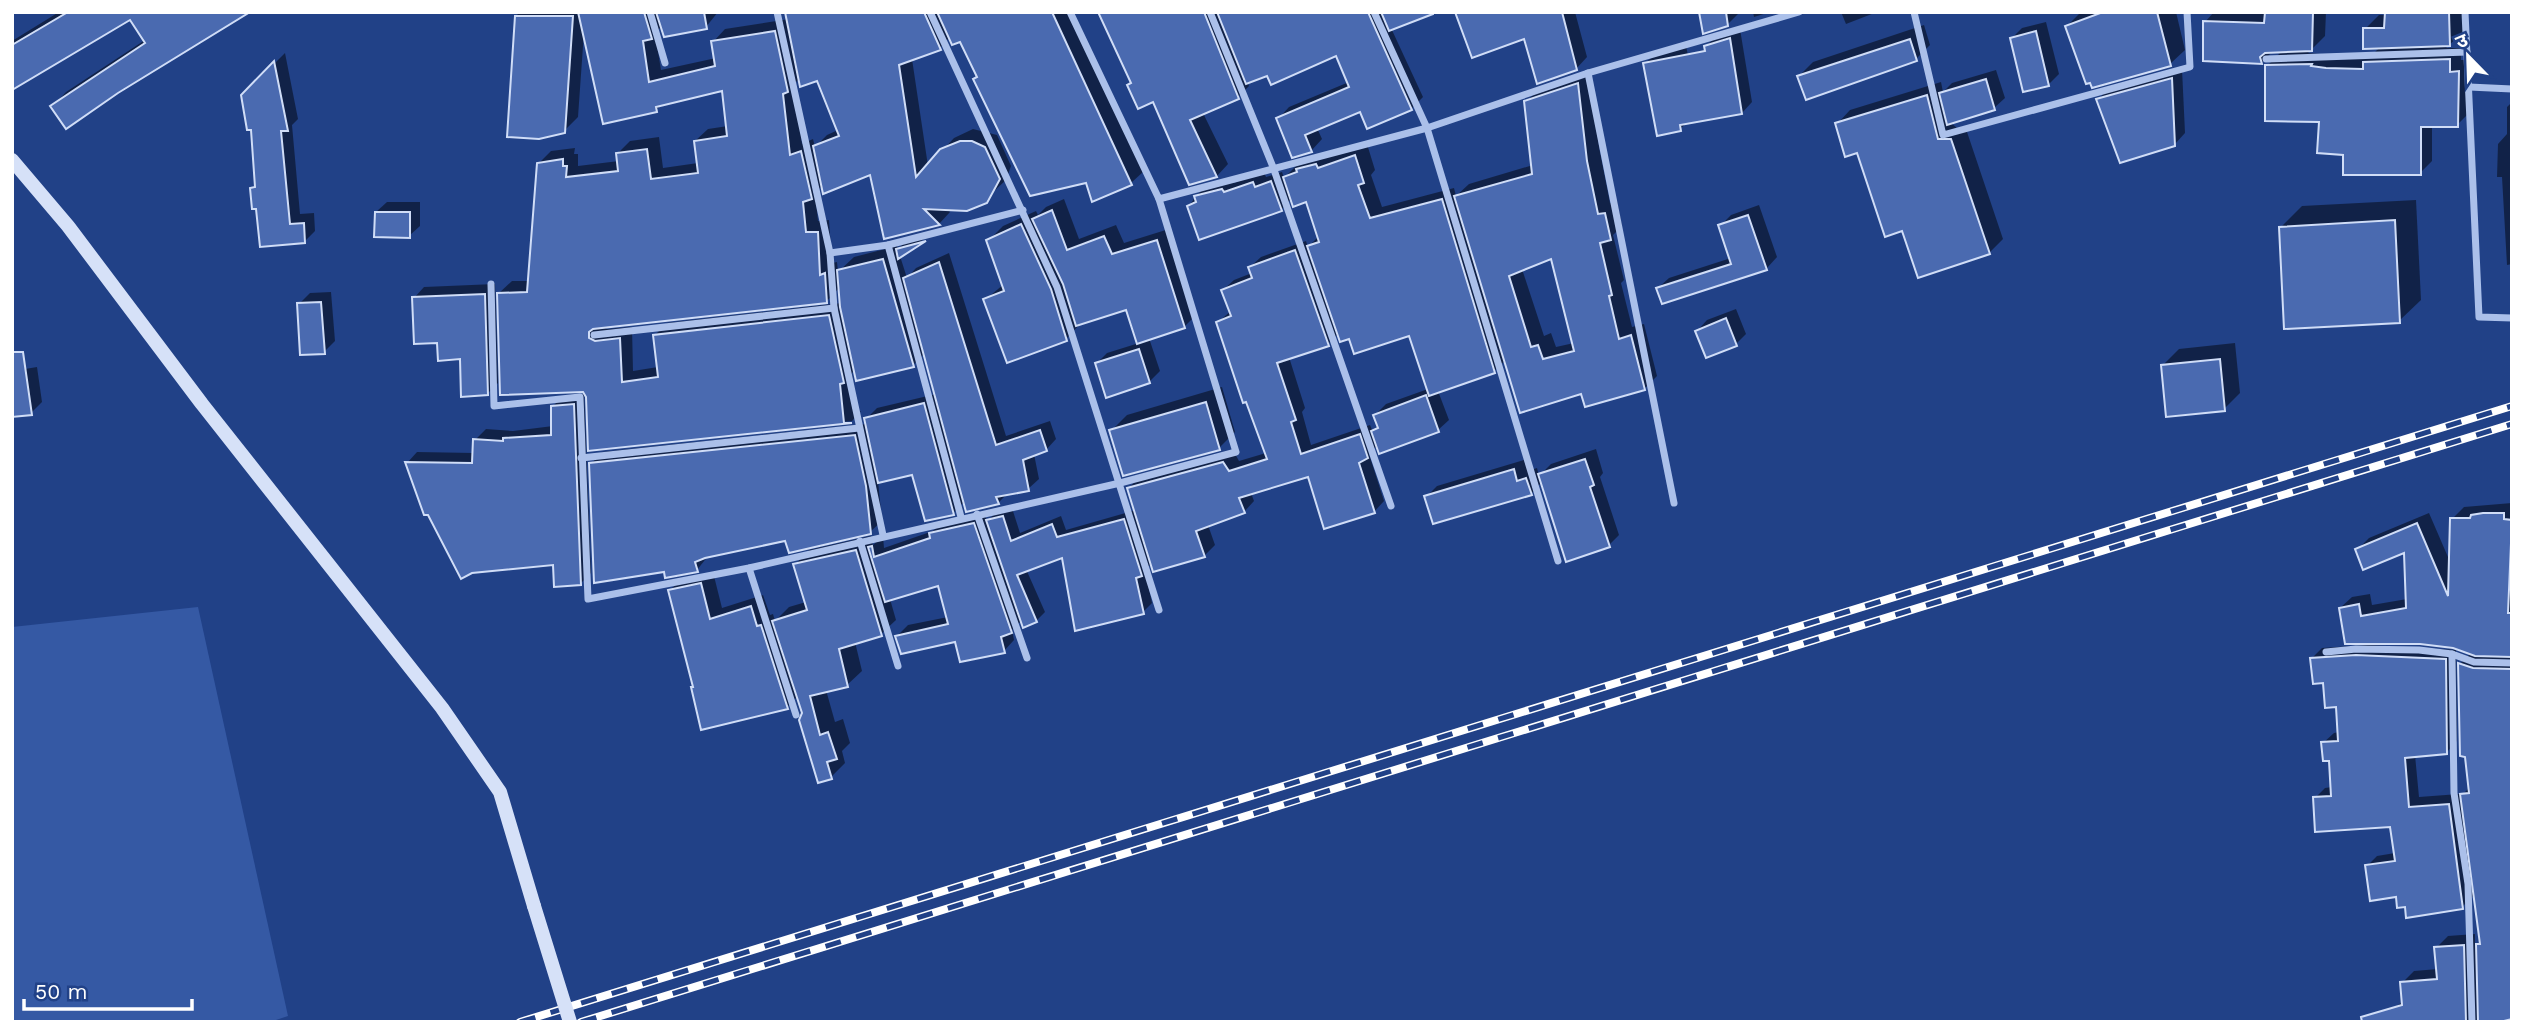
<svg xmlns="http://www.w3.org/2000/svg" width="2524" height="1034" font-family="'Work Sans','Noto Sans Devanagari',sans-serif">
	<rect width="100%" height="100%" fill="#214187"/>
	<path fill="#3559a4" d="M198,607L288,1016L270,1022H12V627Z"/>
	<g fill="#0007" fill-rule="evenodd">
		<path d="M59,12H243L53,106L66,92L145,40L130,17L12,87V41Z"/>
		<path d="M520,12H718L706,27L662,26L655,33L661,70L716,58L713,42L725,29L789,19L786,12H1070L1143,172L1131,183L1087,181L978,76L961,40L950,37L940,48L912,59L928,166L954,138L973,129L997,135L1011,166L1006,180L977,207L947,208L950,212L939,224L885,237L872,173L823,185L815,193L818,221L829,220L832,263L837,262L838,272L854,257L897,246L898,249L908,239L932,233L900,256L907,278L916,268L949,253L1006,436L1050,421L1056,439L1046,450L1034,454L1039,479L1028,489L1008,493L998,503L965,501L953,513L913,473L878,481L882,521L870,532L787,539L708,556L697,570L591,464L602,452L867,424L866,419L877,408L936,394L925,353L913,365L855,370L852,373L855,412L861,411L852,421L590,449L588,396L499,293L512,281H529L539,163L551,151L575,148L574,154H578V166L619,161L618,153L630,141L659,137L663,168L698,163L695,141L708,129L728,126L723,89L663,103L656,110L584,32L578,117L564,131L516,16ZM800,78L818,79L838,130L827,135L815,147L813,139L802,144L795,83ZM840,287L842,303L667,323L655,335L658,367L633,371L632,327L607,329L603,326L827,301Z"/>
		<path d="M1098,12H1432L1391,28L1423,97L1411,109H1361L1317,128L1322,139L1311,151L1278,119L1289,107L1349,82L1337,53L1267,73L1247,81L1249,86L1238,97L1203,113L1228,164L1217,176L1190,183L1154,100L1132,82Z"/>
		<path d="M1459,12H1575L1587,57L1576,69L1526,37Z"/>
		<path d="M1701,12H1737L1738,14L1727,25Z"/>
		<path d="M1753,12H1770L1754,17Z"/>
		<path d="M1841,12H1877L1846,24Z"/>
		<path d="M2081,12H2176L2185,50L2170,64L2067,26Z"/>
		<path d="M2214,12H2326L2325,36L2308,53L2369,58L2380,47L2365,29L2379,15H2386V12H2464V31L2446,48H2461V60H2470L2469,113L2457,125H2432V161L2420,173L2345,153L2320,121L2267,66L2282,51H2273L2262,62L2205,59V22Z"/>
		<path d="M2046,22L2059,74L2048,85L2012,38L2022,28Z"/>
		<path d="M1924,25L1930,45L1916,59L1799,76L1813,62Z"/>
		<path d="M1740,29L1752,102L1742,113L1706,46L1717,36Z"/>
		<path d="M1686,46L1700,111L1680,129L1645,64L1656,53Z"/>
		<path d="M285,53L298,119L292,125L300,214L314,213L315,231L304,242L258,207L252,188L256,184L253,128L243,95Z"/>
		<path d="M2182,69L2185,133L2175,144L2098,100L2108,89Z"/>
		<path d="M1996,70L2005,98L1994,108L1950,122L1957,128L1965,126L2003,239L1989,253L1903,229L1858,151L1837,124L1850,110L1941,82L1943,92L1952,83Z"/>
		<path d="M1590,72L1599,147L1610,203L1617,201L1622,226L1613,235L1624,280L1621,283L1632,327L1644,324L1657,376L1644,389L1582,391L1506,360L1494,371L1438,391L1449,420L1438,430L1378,445L1369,454L1384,501L1374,512L1309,475L1251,493L1254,501L1244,512L1208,525L1215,545L1204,556L1152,563L1145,570L1152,603L1143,612L1063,555L1026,569L1045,612L1036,621L1022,620L1012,630L1014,640L1004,651L957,640L897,636L908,625L948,617L940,583L890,599L896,620L881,634L855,642L862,671L847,685L826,690L835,722L843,719L850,743L842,751L845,763L831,777L798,696L787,707L695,686L670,590L683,578L713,572L722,608L763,595L770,615L773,614L775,621L789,607L806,602L795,565L809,550L871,536L873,545L883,536L884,548L933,531L941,523L984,513L987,521L997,512L1012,508L1020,533L1061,516L1066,530L1136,510L1129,488L1139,477L1234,452L1239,461L1266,453L1218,322L1231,311L1223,290L1234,280L1252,273L1250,267L1261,257L1306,241L1308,247L1319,236L1308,200L1292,198L1281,210L1189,206L1196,196L1207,186L1233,179L1234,183L1264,172L1266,177L1282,172L1284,178L1297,165L1367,144L1375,170L1371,175L1382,207L1454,188L1456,196L1469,184L1533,165L1526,102L1539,89ZM1552,257L1574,343L1556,347L1551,333L1544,336L1522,269ZM1339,333L1351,337L1410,334L1428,389L1386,404L1375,415L1379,425L1373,432L1370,425L1311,445L1302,412L1305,408L1289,357L1328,344Z"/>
		<path d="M2512,102V264L2507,265L2502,177H2497L2498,144L2507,134V107Z"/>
		<path d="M1064,199L1079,239L1116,225L1124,243L1169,229L1196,315L1184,327L1149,338L1160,371L1149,382L1097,363L1107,353L1139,343L1127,308L1080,324L1066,339L985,300L1004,284L988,241L1003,226L1036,211L1038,215L1046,207Z"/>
		<path d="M2416,200L2421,300L2399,321L2281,227L2302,206Z"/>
		<path d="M387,202H420V226L409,236L376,212Z"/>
		<path d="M1759,205L1777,257L1767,268L1663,302L1658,288L1669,278L1731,258L1720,226L1731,215Z"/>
		<path d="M495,284L498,383L487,394L461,357L439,342L414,298L424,287Z"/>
		<path d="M331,292L335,341L324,352L299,304L310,293Z"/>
		<path d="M1736,309L1746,334L1736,344L1697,331L1707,320Z"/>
		<path d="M2235,343L2240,393L2224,409L2163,365L2179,349Z"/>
		<path d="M37,367L42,402L31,413L19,370Z"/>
		<path d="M1222,387L1235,432L1219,448L1111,431L1127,415Z"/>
		<path d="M584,394L591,573L581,583L407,463L417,452L475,453V440L486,429L513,431L553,426L552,407L563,396Z"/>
		<path d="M1596,449L1603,473L1600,477L1619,535L1609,545L1542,482L1531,494L1426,497L1437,486L1524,460L1528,471L1537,468L1539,476L1551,464Z"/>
		<path d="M2512,503V1022H2394L2395,1008L2404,1000L2402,983L2414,971L2438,969L2436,948L2448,936L2475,934V947L2481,941L2475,894L2462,907L2406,905L2367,866L2377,856L2395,853L2392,825L2315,798L2325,788L2332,787L2331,759L2323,743L2334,733L2339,732L2337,705L2312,658L2322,648L2368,645L2456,650L2457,741L2447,752L2415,755L2419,797L2459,794L2460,797L2470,787L2467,755H2461L2460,664L2471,653L2420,642L2340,608L2352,597L2370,594L2372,605L2407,599L2405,550H2357L2369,538L2429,513L2451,564L2452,519L2464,507Z"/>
	</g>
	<g fill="#4a6ab0" stroke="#d0ddf7" stroke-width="2" fill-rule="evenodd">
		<path d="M68,12H250L118,93L66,129L50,106L145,43L130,20L12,90V45Z"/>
		<path d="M578,12H644L652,39L643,41L649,82L715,66L711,41L775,31L788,92L783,94L790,155L801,151L812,199L803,202L806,232H818L820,275L825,273L827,303L593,329L589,332V338L595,341L620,338L622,382L658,377L653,335L829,315L844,383L840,384L844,423H852L588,451L586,397L583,392L500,395L497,293L527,292L537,163L563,159V166H567L566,177L618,171L616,153L647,149L651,179L698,173L694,141L727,136L722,91L656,107L657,112L603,124Z"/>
		<path d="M656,12H704L707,29L664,37Z"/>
		<path d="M785,12H924L941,50L899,65L916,177L940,149L960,141H972L985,147L1000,179L987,203L967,211L924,209L940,225L884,239L870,175L823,194L813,146L839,136L817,81L800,87Z"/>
		<path d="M937,12H1052L1132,185L1092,202L1086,183L1030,196L973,79L977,77L960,42L952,45Z"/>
		<path d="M1098,12H1204L1239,99L1190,120L1217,177L1189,185L1153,102L1138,109L1127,85L1131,83Z"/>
		<path d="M1217,12H1368L1412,110L1367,129L1360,112L1305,135L1312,152L1292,158L1276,118L1349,87L1336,56L1271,85L1267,76L1246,84Z"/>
		<path d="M1381,12H1433V14L1389,31Z"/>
		<path d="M1455,12H1562L1577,70L1537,84L1524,39L1472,58Z"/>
		<path d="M1699,12H1726L1728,26L1703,34Z"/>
		<path d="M2103,12H2157L2171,66L2092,88L2090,83L2086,84L2065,26Z"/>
		<path d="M2265,12H2313L2312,51L2265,53L2260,57L2262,64L2203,61V21L2264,23Z"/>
		<path d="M2385,12H2449L2450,46L2363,49V28H2384Z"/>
		<path d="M515,16H573L565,133L539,139L507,137Z"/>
		<path d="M2036,31L2049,86L2023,92L2010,38Z"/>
		<path d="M1730,38L1742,114L1680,125L1681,131L1657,136L1643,63L1705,51L1704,46Z"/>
		<path d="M1910,39L1917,61L1806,100L1797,76Z"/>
		<path d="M2450,59V72L2459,71L2458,127H2421V175H2343V155L2317,153L2319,122L2265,121V65L2312,64L2311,66L2326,68L2363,69V62Z"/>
		<path d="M274,61L288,131H281L290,224L304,223L305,243L260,247L256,209H252L250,188L255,187L251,130H247L241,95Z"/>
		<path d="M2172,78L2175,146L2120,163L2096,99Z"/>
		<path d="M1986,79L1995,110L1947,125L1939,93Z"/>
		<path d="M1578,83L1587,161L1598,214L1605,213L1611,240L1600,243L1612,295L1609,296L1619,339L1631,335L1645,390L1585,407L1581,394L1520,413L1454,196L1532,174L1524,101ZM1551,259L1574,351L1543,359L1538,345L1531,347L1509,276Z"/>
		<path d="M1927,95L1938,139H1951L1990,254L1918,278L1902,231L1885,237L1857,153L1845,157L1835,123Z"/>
		<path d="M1355,155L1364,183L1358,185L1370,218L1442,199L1495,373L1429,396L1409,336L1354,354L1349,339L1340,342L1307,246L1319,242L1306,202L1293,207L1283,177L1297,172L1296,169L1316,164L1318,168Z"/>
		<path d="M1271,181L1282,211L1199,240L1187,206L1196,202L1194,196L1222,189L1224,192L1253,182L1255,187Z"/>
		<path d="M1052,210L1067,250L1104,236L1112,254L1157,240L1185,328L1137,344L1126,310L1076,326L1063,284L1032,219Z"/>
		<path d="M375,212H410V238L374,237Z"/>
		<path d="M1748,215L1767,270L1662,304L1656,288L1731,264L1718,225Z"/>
		<path d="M2395,220L2400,323L2284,329L2279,227Z"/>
		<path d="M1021,224L1051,289L1067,341L1007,363L983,299L1004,291L986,240Z"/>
		<path d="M926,241L898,259L896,249Z"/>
		<path d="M1295,250L1329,346L1277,363L1296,420L1291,422L1301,454L1360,434L1368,458L1359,463L1375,513L1324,529L1308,477L1239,498L1245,513L1196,531L1205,557L1153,572L1127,488L1223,462L1229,471L1267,459L1246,402L1243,403L1216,322L1231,316L1221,290L1252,278L1248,267Z"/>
		<path d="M883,259L914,367L856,381L840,307L837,270Z"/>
		<path d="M939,262L996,445L1040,430L1047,451L1023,460L1029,491L996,497L999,504L966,512L903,278Z"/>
		<path d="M485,294L488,395L461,397L460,359L438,361L437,343L414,344L412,297Z"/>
		<path d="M321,302L325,354L300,355L297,303Z"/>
		<path d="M1726,318L1737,346L1706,358L1695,331Z"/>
		<path d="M1139,349L1150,383L1106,398L1095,363Z"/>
		<path d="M12,352H23L32,415L12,417Z"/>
		<path d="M2220,359L2225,411L2166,417L2161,365Z"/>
		<path d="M1426,395L1439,432L1379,454L1371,431L1378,428L1373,415Z"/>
		<path d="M1206,402L1220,450L1123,476L1109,430Z"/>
		<path d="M924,403L954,515L925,521L912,475L878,483L864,418Z"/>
		<path d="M574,404L581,585L554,587L553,565L472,573L461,579L428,515H424L405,462L472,463L473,439L503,441V438L551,435V406Z"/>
		<path d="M855,435L866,486L871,534L789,553L785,541L705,558L695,562L698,572L665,578L664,572L594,583L589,463Z"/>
		<path d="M1585,459L1594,485L1590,487L1610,547L1566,562L1538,474Z"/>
		<path d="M1514,469L1517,481L1526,478L1532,495L1433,524L1424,496Z"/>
		<path d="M2483,513H2504V519L2512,520L2508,613H2512V657L2475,656L2453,648L2420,644H2345L2339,608L2359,604L2361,616L2406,608L2404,553L2363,570L2355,549L2417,523L2448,596L2450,518H2470L2471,515Z"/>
		<path d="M1003,516L1011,541L1052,524L1057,537L1124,519L1142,576L1136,578L1144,614L1075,631L1062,558L1017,575L1037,622L1023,628L986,520Z"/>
		<path d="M974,523L1012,633L1001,637L1005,653L960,662L955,642L901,654L895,636L948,624L938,586L885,602L868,547L872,546L874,557L930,538L929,533Z"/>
		<path d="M856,550L882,636L839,649L848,687L810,696L820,735L828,732L837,759L827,762L832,779L818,783L799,720L802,713L772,621L807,610L793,564Z"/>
		<path d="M701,583L710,619L751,606L757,626L761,625L788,709L701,730L691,687H693L668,590Z"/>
		<path d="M2356,655L2446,659L2447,754L2405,758L2409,807L2449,804L2463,909L2406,918L2405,907L2397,908L2396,897L2370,901L2365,865L2395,861L2390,827L2315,832L2313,797L2331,796L2329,761H2323L2321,742L2338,741L2336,707L2325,708L2323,683L2313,684L2310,658Z"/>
		<path d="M2458,663L2473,668L2512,669V1019L2500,1022H2478L2476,944H2480L2460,794L2469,793L2465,757L2460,756Z"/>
		<path d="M2464,945L2466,1022H2362L2361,1017L2402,1005L2400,982L2437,979L2434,947Z"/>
	</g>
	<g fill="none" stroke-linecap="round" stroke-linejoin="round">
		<g stroke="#abc0ea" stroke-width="7">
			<path d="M650,12L665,63"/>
			<path d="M777,12L830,253L834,308L883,535"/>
			<path d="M930,12L1057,287L1159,610"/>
			<path d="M1070,12L1159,199L1427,128L1588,73L1799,12"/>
			<path d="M1210,12L1273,167L1391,506"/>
			<path d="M1374,12L1427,128L1558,561"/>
			<path d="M1914,12L1943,135L2190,67L2187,12"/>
			<path d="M2465,12L2479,317L2512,318"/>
			<path d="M2266,59L2467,52"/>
			<path d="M1588,73L1674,503"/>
			<path d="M2469,87L2512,89"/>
			<path d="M888,245L961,517"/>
			<path d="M830,253L888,245L1023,210"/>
			<path d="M491,284L494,406L580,397L588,599L749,568L1120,483L1236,452L1159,199"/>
			<path d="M594,335L834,308"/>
			<path d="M581,458L859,428"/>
			<path d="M977,514L1027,658"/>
			<path d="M860,541L898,666"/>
			<path d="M749,568L796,715"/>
			<path d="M2326,652L2356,649L2419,650L2452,654L2474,662L2512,663"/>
			<path d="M2452,654L2454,793L2468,884L2472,1022"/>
		</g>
		<path stroke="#d6e1f8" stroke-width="14" d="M12,160L68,226L202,404L442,708L500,792L534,906"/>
		<g stroke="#fff" stroke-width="8">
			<g id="rail">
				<path d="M520,1022L2512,406"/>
				<path d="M581,1022L2512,424"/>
			</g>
		</g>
		<use href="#rail" stroke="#214187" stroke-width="5" stroke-dasharray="16" stroke-linecap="butt"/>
		<path stroke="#d6e1f8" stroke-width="14" d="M534,906L570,1022"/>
	</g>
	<rect width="2524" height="1034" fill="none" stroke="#ffffff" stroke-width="28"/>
	<g transform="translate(2468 56) rotate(337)" stroke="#214187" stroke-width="5" paint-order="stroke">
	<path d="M0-5L12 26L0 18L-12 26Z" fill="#ffffff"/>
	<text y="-10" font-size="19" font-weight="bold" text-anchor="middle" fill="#ffffff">उ</text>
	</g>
	<path d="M24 999v10h168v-10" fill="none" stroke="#ffffff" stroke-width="3.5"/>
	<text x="35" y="999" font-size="21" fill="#ffffff" stroke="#214187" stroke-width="5" paint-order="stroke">50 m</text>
</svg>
